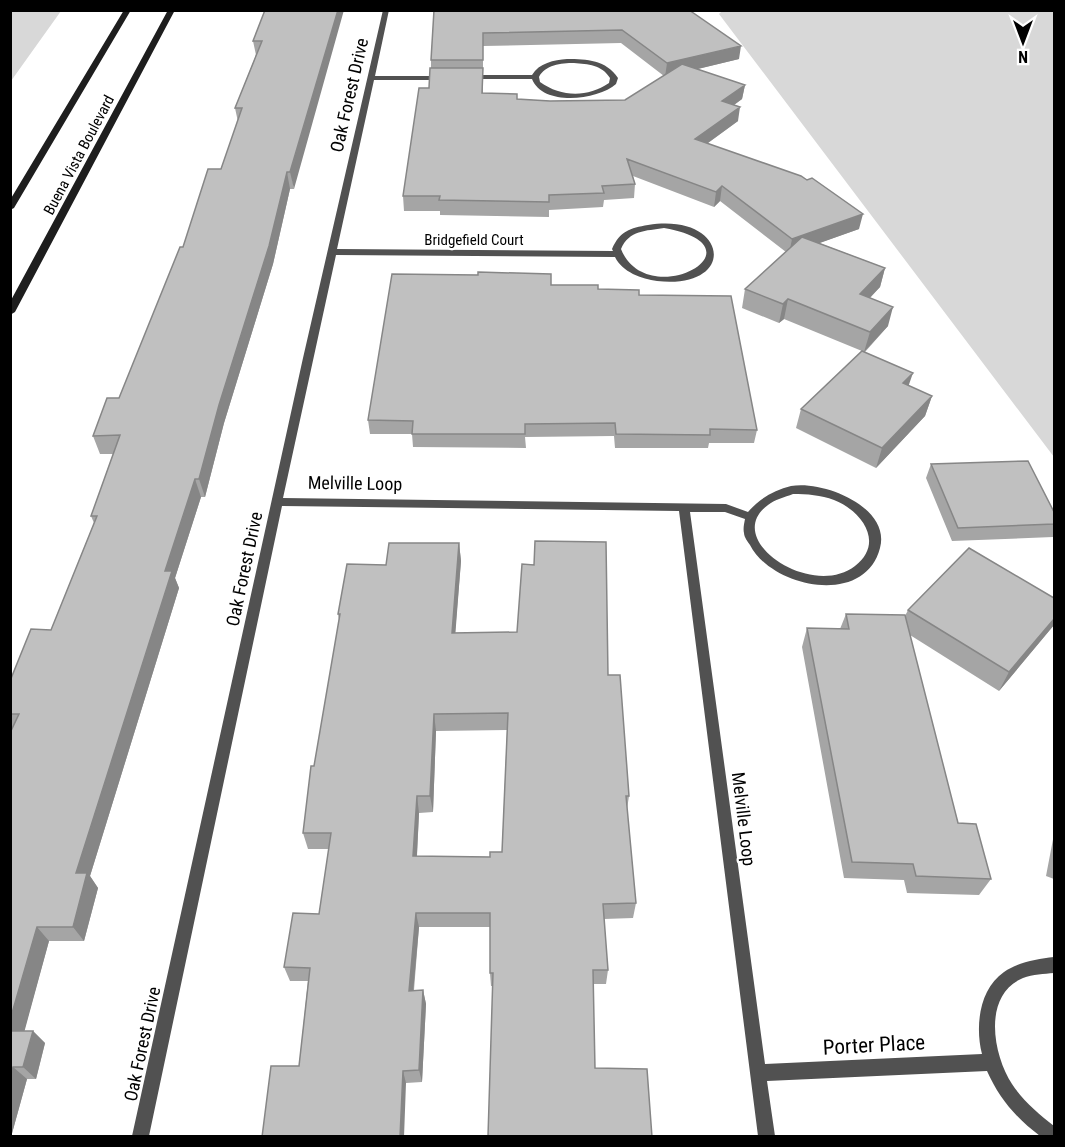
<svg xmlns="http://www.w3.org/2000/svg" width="1065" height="1147" font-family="'Roboto Condensed',sans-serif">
<rect width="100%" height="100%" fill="#fff"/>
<!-- green -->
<path fill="#d8d8d8" d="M11 10 61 11 11 81 10 11Z
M723 10 1054 11V457L719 14Z"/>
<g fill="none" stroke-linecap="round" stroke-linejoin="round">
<!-- street -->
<path fill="#515151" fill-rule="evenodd" d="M383 10H389L375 76H444L448 78 444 80H374L337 249 613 251 612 249C620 231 630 228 648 225 729 212 739 290 657 281 642 279 622 272 615 257L336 255 283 498 726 504 748 512C759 499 774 490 791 486 823 480 891 507 880 548 865 607 772 588 750 545 748 542 744 537 744 533 743 529 744 524 745 519L725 512H690L765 1064 982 1054C975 1027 979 989 1004 972 1019 962 1037 959 1054 957V973C1044 974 1033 974 1023 978 982 995 993 1055 1012 1084 1023 1101 1039 1114 1054 1126V1136H1040C1016 1118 999 1098 987 1071L767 1081 775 1136H758L679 511 282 506 149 1136H132L303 358ZM664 228C770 247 647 314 621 249 629 230 646 231 664 228ZM793 494C807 494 821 495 834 500 862 511 885 543 855 566 811 600 721 539 768 505 774 500 785 497 793 494Z
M567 59C587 59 606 60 618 78L616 84C598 100 543 107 532 79H468L464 77 468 75H532C539 63 554 60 567 59ZM574 63C588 64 602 65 610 78L609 83C587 98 561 97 540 82L539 77C545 65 561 63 574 63Z"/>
<!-- secondary -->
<path fill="#1e1e1e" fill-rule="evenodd" d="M124 10H131L14 208 10 210V200Z
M168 10H175L15 312 10 315V302Z"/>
</g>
<!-- wall -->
<path fill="#a5a5a5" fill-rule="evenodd" d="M265 10 294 189H290L273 264 224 423 205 497H201L175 578 179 588 90 876 98 888 84 941H49L24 1031H33L45 1043 36 1079H27L11 1137H10L12 731H10V681L51 630 94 523 91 516 113 454H100L93 436 119 398 183 247 221 169 238 122 235 108 256 55 253 41Z
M434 10H689L739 59 697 69 745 85 742 99 734 105 738 121 708 143 859 229 819 243 885 268 880 287 870 298 888 326 865 352 908 386 932 396 925 416 876 468 796 428 801 409 862 351 784 319 779 323 742 308 745 289 786 252 720 201 714 207 633 176 635 184 634 198 604 200 603 207 549 210V217L440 215V211H404L403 196 429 88 431 68V60ZM621 43 664 76 625 100 550 101 517 99V94L483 93V46Z
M551 285 639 295 757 430 754 443H709L708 448H615L614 436 525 437 526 448 413 447 412 434H370L368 420Z
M931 464 1054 512V535L1053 537 952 541 926 478Z
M459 543 461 561 455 633 608 675 629 796 627 809 636 903 633 918 604 919 608 970 606 984H593L595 1068 652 1137 492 986H491L490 973V927H419L414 990H423L426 1004 422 1082 406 1083 299 1066 308 981H290L284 967 319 914 329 849H308L303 833 339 620 338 614 386 565ZM507 730 502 852 490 857 417 856 419 813 433 812 436 731Z
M1054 598V625L999 691 910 635 958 823 991 879 979 895 907 893 904 880 844 878 802 647 807 628 840 629 846 614 905 616 908 610Z
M1054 834V879L1046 876Z"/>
<!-- shaded-wall -->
<path fill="#868686" d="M338 10H344L294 189 290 172Z
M741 46 739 59 665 77 667 63Z
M745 85 742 99 720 115 722 101Z
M740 107 738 121 694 153 695 139Z
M287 172 290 189 273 264 224 423 205 497 199 479 219 405Z
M722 186 720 201 714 207 716 192Z
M863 214 859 229 789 254 792 239Z
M885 268 880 287 855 313 860 294Z
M788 299 784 319 779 323 783 304Z
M893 307 888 326 864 352 870 332Z
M913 373 906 393 903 383Z
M932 396 925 416 876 468 882 448Z
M195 479 201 497 175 578 179 588 90 876 98 888 84 941 73 927 76 873 165 571Z
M459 543 461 561 454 651 452 633Z
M1054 619V625L999 691 1009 672Z
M434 714 436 731 433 812 430 796Z
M417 796 419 813 416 872 413 856Z
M416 913 419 927 412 1004 409 991Z
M37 927 49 941 21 1044 10 1034V1020Z
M423 990 426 1004 422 1082 419 1070Z
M33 1031 45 1043 36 1079 23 1067Z
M13 1067 27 1079 11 1137H10V1077Z
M403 1071 406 1083 404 1137H400Z"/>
<!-- building -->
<path fill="#c0c0c0" stroke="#868686" stroke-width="1.5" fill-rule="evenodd" d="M265 10H338L290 172H287L269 246 219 405 199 479H195L165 571H172L76 873H87L73 927H37L10 1020V733L19 714H10V681L31 629 51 630 97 516H91L120 435 93 436 107 398H119L180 247H183L208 169H221L242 108H235L262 41H253Z
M434 10H689L741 46 667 63 622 30 483 33V60H431Z
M682 64 745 85 722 101 740 107 695 139 801 176 807 180 812 178 863 214 792 239 722 186 716 192 627 159 635 184 602 186 604 193 549 195V202L439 200 440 196H403L419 88H429L430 68H483L482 93 517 94V99L550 101 625 100Z
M802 237 885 268 860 294 893 307 870 332 788 299 783 304 745 289Z
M478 272 551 274V285H598V289L639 290V295L731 296 757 430 710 429V435L616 434 615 423 525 424V434H412L413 421 368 420 392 274 478 275Z
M862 351 913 373 903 383 932 396 882 448 801 409Z
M1028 461 1054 512V524L958 528 931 464Z
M535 541 606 542 608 675H620L629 796H626L636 903 603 904 608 970H593L595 1068 647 1069 652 1137 488 1136 493 973H490V913H416L409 991 423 990 419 1070 403 1071 400 1137H262L271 1066H299L310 968 284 967 293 913 319 914 331 833H303L311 766H314L340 614H338L347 564 386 565 389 543H459L452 633 517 632 522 564 534 565ZM508 713 502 852H490V857L413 856 417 796H430L434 714Z
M969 548 1054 598V619L1009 672 908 610Z
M846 614 905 615 958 823 976 824 991 879 916 876 913 864 852 862 807 628 849 629Z
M10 1031H33L23 1067H13L10 1077Z"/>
<g text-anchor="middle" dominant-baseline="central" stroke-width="4.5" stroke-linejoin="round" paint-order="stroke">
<!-- far-street labels -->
<g font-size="15" fill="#000" stroke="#fff">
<text transform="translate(79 155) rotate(-62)">Buena Vista Boulevard</text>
<text x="474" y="240">Bridgefield Court</text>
</g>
<!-- street labels -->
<g font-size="18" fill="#000" stroke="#fff">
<text transform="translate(349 95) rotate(-77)">Oak Forest Drive</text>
<text transform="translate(355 483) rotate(1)">Melville Loop</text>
<text transform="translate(244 569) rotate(-78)">Oak Forest Drive</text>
<text transform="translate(744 819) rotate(83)">Melville Loop</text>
<text transform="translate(142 1044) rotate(-78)">Oak Forest Drive</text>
</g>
<!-- near-street labels -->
<g font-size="21" fill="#000" stroke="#fff">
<text transform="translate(874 1045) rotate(-3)">Porter Place</text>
</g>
</g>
<!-- border -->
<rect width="1065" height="1147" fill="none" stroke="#000000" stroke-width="24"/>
<!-- north arrow -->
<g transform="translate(1023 42) rotate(180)" stroke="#ffffff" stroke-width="4.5" paint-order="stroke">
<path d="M0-4.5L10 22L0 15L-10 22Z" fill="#000000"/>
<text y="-9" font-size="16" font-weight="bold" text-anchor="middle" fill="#000000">N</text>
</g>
</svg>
